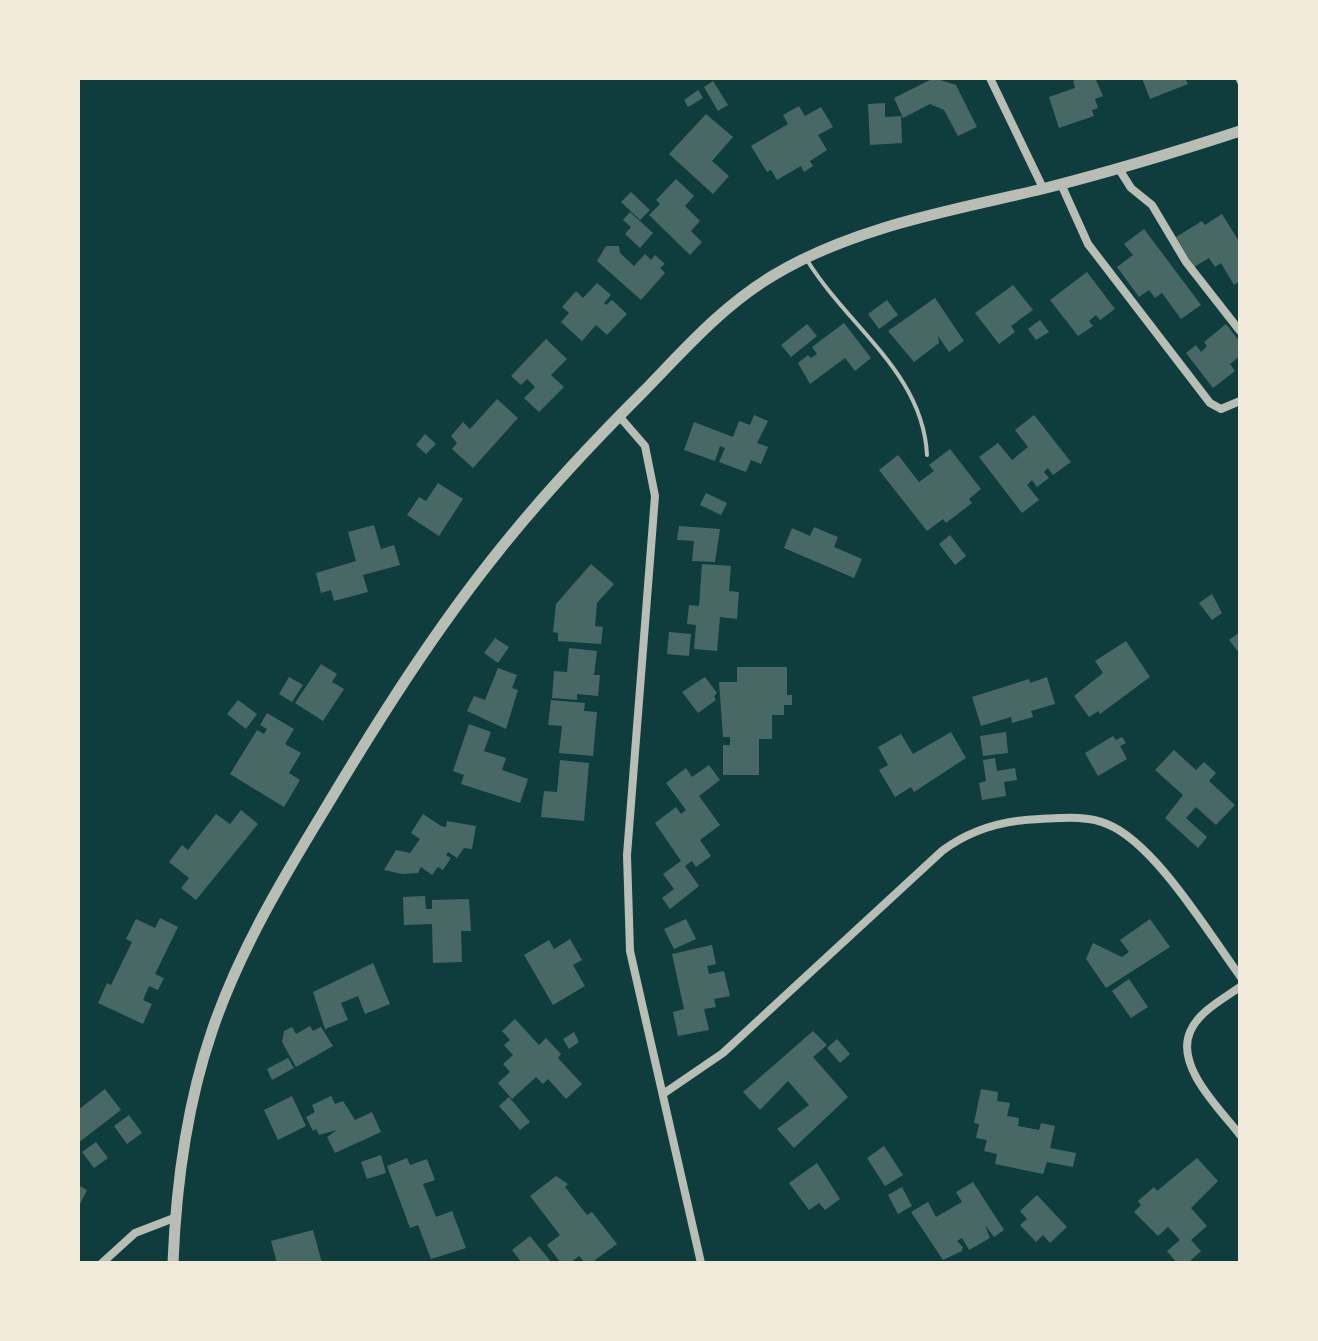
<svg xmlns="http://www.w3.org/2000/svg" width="1318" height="1341" font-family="Commissioner,sans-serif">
<rect width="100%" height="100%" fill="#0f3d3e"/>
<!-- building -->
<path fill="#486865" d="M934 78 956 85 977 127 958 136 944 110 930 104 903 118 894 98Z
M1079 78H1095L1103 96 1095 99 1098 108 1092 110 1094 116 1059 128 1049 97 1075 88 1073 81Z
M1142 78H1185L1188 84 1150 99Z
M713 81 728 105 718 111 704 87Z
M698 90 703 98 688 107 684 100Z
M885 103V117L901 116 902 143 870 145 868 104Z
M799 106 805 116 821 107 833 127 818 135 827 150 810 161 813 166 804 172 801 166 777 180 771 170 767 172 751 146 788 124 783 115Z
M706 114 733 137 712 161 729 176 713 194 669 154Z
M676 179 694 196 685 206 700 221 691 231 702 242 690 255 649 215 660 204 656 200Z
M631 192 650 210 640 220 621 202Z
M630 212 653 233 640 248 625 234 631 227 623 220Z
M1222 214 1240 243V281L1234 285 1221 263 1215 267 1209 258 1194 267 1176 237 1202 221 1205 225Z
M1144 229 1201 305 1181 319 1162 293 1155 298 1149 290 1139 297 1117 267 1133 255 1124 244Z
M606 246H619L620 253 634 266 645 254 651 260 655 255 665 264 660 268 665 273 641 300 597 261Z
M1087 272 1115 309 1100 320 1096 315 1089 321 1093 326 1078 336 1050 300Z
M597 283 611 295 604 303 606 305 612 300 627 314 607 335 596 325 582 341 561 322 569 313 562 307 576 291 583 298Z
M1013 285 1033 310 1011 326 1015 332 999 344 975 313Z
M935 298 964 341 949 352 938 336 939 343 914 362 888 331Z
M887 300 898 315 879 329 868 314Z
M1040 320 1049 332 1036 340 1028 329Z
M844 323 871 358 855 371 845 358 810 384 798 363 808 355 811 358 817 354 812 347Z
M807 324 817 336 791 357 781 345Z
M1226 324 1240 342V356L1230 364 1235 371 1213 388 1186 353 1196 345 1201 352 1207 346 1204 342Z
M546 339 567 359 551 375 564 387 539 412 524 398 535 387 527 379 521 385 511 376Z
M497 399 518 418 473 468 452 449 457 443 451 436 463 422 470 429Z
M754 415 768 421 757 443 768 447 761 464 751 460 746 472 719 462 725 448 720 446 715 461 684 450 694 422 733 437 739 421 750 425Z
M1034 415 1071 462 1053 475 1048 468 1044 472 1049 478 1037 487 1032 480 1027 485 1039 500 1022 513 979 457 998 443 1012 460 1028 447 1015 430Z
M425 434 436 444 426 454 416 445Z
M950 449 981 489 969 499 972 503 946 523 943 519 927 531 879 470 898 455 919 482 934 471 929 465Z
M438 483 463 499 439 536 407 515 419 497 426 501Z
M706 493 727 503 721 515 700 505Z
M374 525 381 549 394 545 400 565 363 575 368 592 334 601 331 590 321 593 316 573 356 561 348 532Z
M679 526 720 529 715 562 692 561 694 541 677 540Z
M814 527 838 537 834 547 862 559 854 578 784 548 792 528 810 536Z
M950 535 966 556 955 565 939 544Z
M591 564 614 584 597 603 595 626 603 627 601 644 558 641V633L553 632 556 604Z
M702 564 731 566 729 591 739 592 737 619 720 617 717 651 694 649 696 625 687 624 689 605 699 606Z
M1212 594 1222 613 1212 620 1199 603Z
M669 632 691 634 689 656 667 654Z
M1240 632V654L1229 640Z
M495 638 509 647 498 663 484 653Z
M1126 641 1150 677 1100 714 1098 711 1089 717 1074 696 1103 673 1095 661Z
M569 648 597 651 594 675H600L598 696 577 694V700L552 698 554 671 567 672Z
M321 664 337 674 332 682 344 689 323 721 295 703Z
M737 667H787V695H792V705H784V715H772V739H759V775H723V745H730V737H723L719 682H737Z
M498 668 517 675 512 688 518 690 506 729 467 711 474 696 485 700Z
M289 677 303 685 292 702 279 694Z
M705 677 717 693 714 696 716 700 698 713 682 692Z
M1047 677 1055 704 1031 711 1033 717 1012 723 1011 717 981 726 972 697 1029 679 1030 683Z
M238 700 257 714 246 729 227 714Z
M551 700 585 703 584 711 597 712 593 756 559 753 562 726 548 725Z
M267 713 294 729 285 744 301 753 289 773 300 780 284 807 230 774 257 730 264 734 267 729 260 725Z
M469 724 491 732 484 751 506 758 502 770 528 779 520 803 461 784 464 775 453 771Z
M951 732 966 758 914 792 911 787 895 797 879 770 888 765 878 747 901 734 913 754Z
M1006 732 1008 753 983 756 980 736Z
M1113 736 1116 740 1122 737 1126 743 1120 746 1127 759 1098 776 1085 753Z
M1174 750 1196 770 1204 762 1216 773 1209 781 1235 805 1216 825 1196 807 1186 818 1207 837 1198 848 1165 818 1183 795 1155 770Z
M995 758 997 771 1015 768 1017 780 1004 782 1006 796 982 800 979 783 986 781 983 760Z
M560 760 589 763 584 821 541 817 544 791 557 792Z
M709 765 720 780 699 796 720 825 700 840 711 856 696 867 692 861 685 866 699 886 670 909 662 898 674 889 663 874 681 861 655 823 676 807 681 814 686 810 666 783 686 768 692 777Z
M241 810 258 824 196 900 181 888 189 878 169 862 182 845 188 850 216 814 230 824Z
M423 814 441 826 446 827 447 821 476 826 472 849 464 848 457 858 448 852 446 855 451 858 443 870 438 867 432 875 421 867 418 873 402 874 384 870 396 850 410 853 420 839 411 833Z
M425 896 426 909H432V900L469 899 471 931H461L462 962 433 963 432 924 404 925 403 897Z
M160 918 178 927 155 974 164 978 158 990 149 986 143 1000 152 1004 143 1024 98 1003 107 983 111 985 132 942 126 939 136 919 155 928Z
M686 919 696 939 674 949 664 929Z
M1150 919 1170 947 1106 988 1086 959 1093 943 1122 957 1129 952 1120 940Z
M570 939 582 960 573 965 585 986 553 1005 524 955 549 940 554 949Z
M712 945 716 964 707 966 709 974 724 971 730 996 714 999 716 1007 704 1009 709 1030 678 1036 673 1012 684 1009 672 954Z
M373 963 390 1004 365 1014 358 996 341 1003 348 1020 325 1029 313 992Z
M1129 979 1148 1007 1131 1018 1112 991Z
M515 1019 539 1045 546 1038 561 1054 558 1058 582 1084 566 1099 548 1079 543 1084 536 1077 512 1099 498 1083 510 1072 503 1064 513 1055 504 1045 510 1040 502 1031Z
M310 1026 313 1031 321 1027 333 1046 296 1067 282 1042 284 1031 292 1027 296 1034Z
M813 1031 827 1045 813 1057 848 1097 794 1148 777 1129 809 1105 788 1081 760 1110 743 1092Z
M574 1032 579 1042 569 1049 563 1039Z
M837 1039 850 1054 840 1063 827 1048Z
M288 1058 294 1068 272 1080 267 1069Z
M105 1089 121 1110 78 1143V1110Z
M981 1089 998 1092 997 1101 1010 1103 1007 1116 1019 1118 1018 1126 1039 1130 1041 1123 1055 1126 1050 1148 1076 1153 1073 1167 1047 1162 1043 1174 995 1164 997 1154 984 1151 987 1140 976 1138 979 1124 974 1123Z
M292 1096 306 1126 278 1140 264 1110Z
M331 1096 335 1104 343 1101 355 1120 372 1112 381 1132 335 1153 327 1137 337 1130 319 1135 316 1129 313 1131 306 1117 315 1112 312 1105Z
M509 1097 530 1122 520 1130 499 1106Z
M129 1115 142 1133 127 1144 114 1126Z
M96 1142 108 1158 94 1168 82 1152Z
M884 1146 903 1175 885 1186 867 1158Z
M381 1155 386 1173 367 1179 361 1162Z
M407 1158 410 1165 427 1159 435 1180 423 1184 436 1217 452 1211 466 1248 431 1259 418 1225 410 1228 387 1166Z
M1197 1158 1218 1181 1191 1208 1207 1226 1191 1240 1201 1251 1188 1263H1177L1167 1251 1180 1240 1168 1227 1158 1236 1134 1212 1141 1205 1138 1201 1154 1187 1157 1191Z
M817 1163 840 1199 825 1210 819 1203 809 1210 789 1183Z
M556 1176 568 1184 565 1187 587 1215 592 1212 617 1244 591 1263H585L579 1256 570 1263H561L547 1245 560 1235 530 1196Z
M973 1182 1004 1230 994 1237 985 1225 990 1238 969 1250 962 1238 957 1241 963 1247 962 1251 943 1260 911 1212 928 1202 936 1217 962 1202 956 1192Z
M78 1185 87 1190 78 1208Z
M902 1187 912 1206 898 1214 888 1195Z
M1037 1195 1067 1227 1050 1243 1043 1235 1036 1242 1020 1225 1027 1219 1020 1211Z
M313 1230 322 1263H277L271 1241Z
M530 1236 552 1263H522L512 1250Z"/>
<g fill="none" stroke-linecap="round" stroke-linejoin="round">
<!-- service -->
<path stroke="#b8beb3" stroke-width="4" d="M1237 78 1240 84
M807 260C849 328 923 373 927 455"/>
<!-- minor -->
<path stroke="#b8beb3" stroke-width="8" d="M990 78 1043 188
M1119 169 1131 188 1152 205 1186 262 1240 331
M1061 184 1088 244 1210 403 1221 409 1240 401
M619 416 645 446 655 496 627 855 630 951 701 1263
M1240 987C1223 999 1198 1012 1190 1032 1175 1067 1221 1110 1240 1135
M663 1094 723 1053 942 851C971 829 1004 820 1040 819 1061 818 1087 815 1107 824 1155 843 1209 934 1240 976
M102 1263 135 1233 174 1218"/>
<!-- tertiary -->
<path stroke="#b8beb3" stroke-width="11" d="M173 1263C176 1186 187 1104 212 1031 238 954 280 883 322 814 377 722 434 631 501 548 545 493 593 442 643 392 684 350 723 305 774 275 854 227 949 211 1038 190 1106 173 1173 153 1240 131"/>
</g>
<!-- border -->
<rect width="1318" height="1341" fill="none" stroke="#f1e9da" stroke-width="160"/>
</svg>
